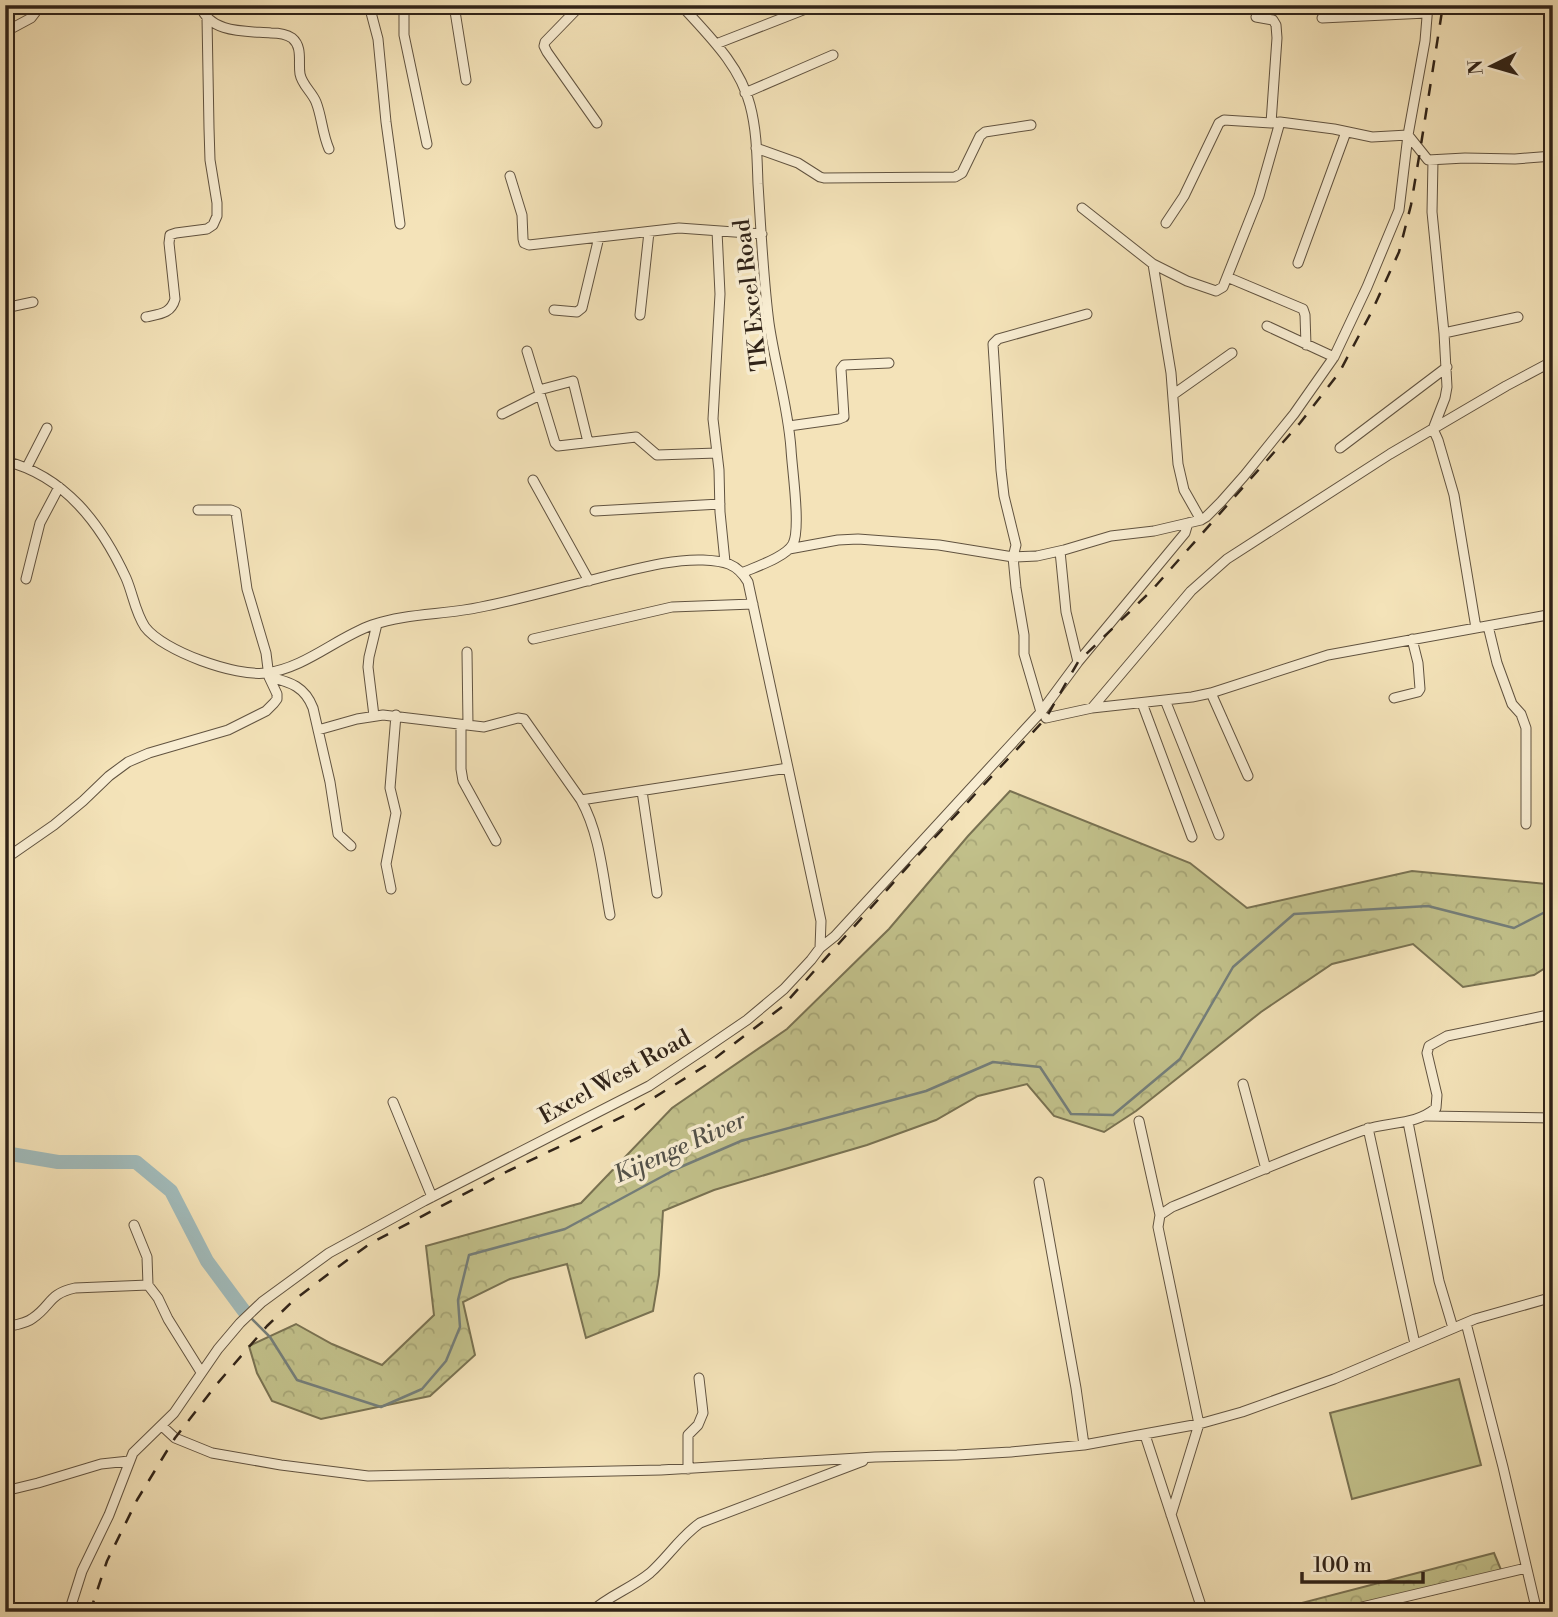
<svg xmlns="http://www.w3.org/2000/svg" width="1558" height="1617" font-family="'Libre Bodoni',serif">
<defs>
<pattern id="forest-crowns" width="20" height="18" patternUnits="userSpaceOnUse" patternTransform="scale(1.75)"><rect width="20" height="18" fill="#c2c18b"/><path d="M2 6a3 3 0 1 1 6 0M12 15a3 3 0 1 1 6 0" fill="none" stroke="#a7a677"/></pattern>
</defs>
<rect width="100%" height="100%" fill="#f4e3b9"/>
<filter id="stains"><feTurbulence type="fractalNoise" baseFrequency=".00286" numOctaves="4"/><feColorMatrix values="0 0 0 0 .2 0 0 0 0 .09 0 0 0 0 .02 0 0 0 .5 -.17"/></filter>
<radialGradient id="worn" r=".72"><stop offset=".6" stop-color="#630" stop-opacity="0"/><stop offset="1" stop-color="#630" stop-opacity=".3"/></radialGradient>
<!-- forest -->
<path fill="url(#forest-crowns)" stroke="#797252" stroke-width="2" d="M1010 791 1190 863 1247 908 1412 871 1546 884 1553 880V963L1534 975 1463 987 1413 944 1332 964 1261 1012 1136 1111 1104 1132 1054 1116 1027 1084 978 1096 936 1120 867 1145 714 1190 663 1211 659 1275 653 1311 586 1338 567 1264 510 1279 463 1302 475 1355 430 1396 321 1419 272 1401 257 1373 249 1346 296 1324 332 1344 382 1365 434 1315 426 1246 581 1203 672 1108 787 1029 889 929 968 836Z
M1494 1553 1504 1577 1360 1612H1267Z"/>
<!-- garden -->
<path fill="#c2c18b" stroke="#797252" stroke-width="2" d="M1459 1379 1481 1465 1352 1499 1330 1413Z"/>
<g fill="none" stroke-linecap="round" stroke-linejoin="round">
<!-- stream -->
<path stroke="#747e7a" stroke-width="2.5" d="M244 1311 270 1337 297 1380 381 1407 422 1389 446 1361 460 1327 458 1300 469 1255 565 1229 676 1169 741 1141 926 1091 993 1062 1040 1067 1071 1114 1113 1115 1180 1059 1233 967 1294 914 1428 906 1514 928 1553 908"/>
<!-- river -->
<path stroke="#a1bbbb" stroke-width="14" d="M5 1153 58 1162H136L171 1191 207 1261 244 1311"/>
<defs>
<path id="minor" d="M200 5C210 34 245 31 271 33 277 33 286 34 292 38 303 47 298 62 300 74 302 85 312 92 316 102 322 117 322 133 329 149
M369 5 378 39 386 122 400 224
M404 5V35L427 144
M454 5 466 80
M581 5 545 42 544 46 547 52 597 123
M681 5C708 35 740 65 750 105 757 131 757 158 758 184 761 230 763 277 769 323 775 365 788 406 791 449 792 469 801 528 793 544 786 557 755 567 742 573
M1256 17 1273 20 1276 25 1277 38 1271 123
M1322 18 1427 13
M5 32 31 18 41 5
M716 44 816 5
M745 93 833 55
M1553 104 1551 119 1553 130
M756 148 798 163 820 177 824 178 955 177 962 173 980 136 985 132 1031 125
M1433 160 1432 212 1444 333 1447 387 1445 398 1433 429 1438 440 1454 495 1476 628
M510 176 522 215 523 239 524 243 529 245 679 228 762 234
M1082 208 1153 264 1171 373 1178 464 1184 490 1201 520
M1166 223 1184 196 1219 123 1224 120 1271 123 1280 122 1334 129 1372 137 1408 135 1428 160 1465 158 1515 159 1553 156
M717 231 720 294 713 419 719 470 720 512 725 562
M1298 263 1346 132
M1153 264 1187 281 1216 291 1223 287 1259 196 1280 122
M1227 277 1303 309 1305 315 1306 345
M5 308 33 302
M554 310 577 312 582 308 599 237
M640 315 649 232
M146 317C159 314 171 314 175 299L169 243 170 235 176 233 207 229 213 225 217 216V203L210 160 209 128 207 18
M1267 326 1334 357
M1444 333 1518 317
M527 351 555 443 558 446 636 437 657 455 717 453
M539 390 573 381 588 442
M1174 394 1232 353
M502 414 540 395
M789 426 839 419 844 417 841 369 844 365 889 363
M1340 448 1447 367
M5 461C65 476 101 524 126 578 133 594 135 612 145 627 163 651 236 677 266 673 305 668 336 638 372 625 407 613 445 615 481 607 526 598 570 585 615 574 644 567 674 559 703 560 724 561 737 563 748 582L821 921 820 948 811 960 784 989 747 1020 703 1050 649 1086 424 1201 329 1253 262 1302 240 1323 218 1349 174 1413 133 1453 109 1515 82 1571 69 1612
M27 467 47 428
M5 479 11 462
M533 480 589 581
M595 511 720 504
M789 549 838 540 858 539 939 545 1013 557 1037 556 1064 550 1111 536 1154 531 1201 520 1206 517 1221 502 1244 476 1294 414 1334 357 1367 287 1399 210 1408 135 1425 41 1428 5
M1060 551 1066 612 1078 662
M26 579 40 523 59 487
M1488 626 1497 663 1512 704 1521 714 1526 728V824
M533 639 672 607 753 604
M467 652 468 725
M269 677C291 682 305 687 313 708L330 782 338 834 351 846
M1211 693 1248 776
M1394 698 1418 692 1420 689 1418 663 1412 639
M1165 700 1219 835
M1142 703 1192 837
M1092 708 1191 591 1227 559 1390 454 1506 386 1553 361
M1041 712 1024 654V635L1016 588 1013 557 1016 545 1004 496 1001 470 993 344 998 339 1087 314
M374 716 368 667 369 657 377 624
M1046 718 1092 708 1192 697 1211 693 1328 655 1553 614
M461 725V769L463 781 496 841
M318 730 357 719 383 715 484 727 518 718 524 719 581 800C600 834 603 877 610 915
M642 791 657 893
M581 800 788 768
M5 859 54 825 83 801 109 776 128 762 149 753 228 730 266 711 274 703 277 699V694L269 677 266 653 247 589 236 512 231 510H198
M391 889 386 864 396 813 390 788 396 715
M820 948 835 936 1041 712 1078 662 1185 533 1188 523
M1243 1084 1266 1169
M393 1102 432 1197
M1426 1116 1553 1118
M1139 1121 1160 1215
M1408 1122 1439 1281 1453 1328
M1368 1128 1415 1344
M1039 1182 1076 1388 1084 1445
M134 1225 147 1257 148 1285
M1466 1323 1503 1467 1537 1612
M5 1327C14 1325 26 1324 33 1318 52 1305 48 1294 75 1288L148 1285 158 1298 168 1319 201 1372
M162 1426 175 1438 212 1453 281 1465 368 1476 661 1470 875 1457 957 1455 1011 1452 1084 1445 1199 1424 1242 1412 1334 1379 1475 1319 1553 1297
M1145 1435 1203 1612
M688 1469V1435L698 1425 703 1413 699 1378
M5 1491 38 1483 101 1464 129 1461
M1171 1515 1199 1424 1158 1227 1160 1215 1172 1207C1236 1181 1300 1153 1364 1130 1389 1121 1415 1126 1436 1108L1437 1095 1427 1053 1429 1046 1447 1036 1553 1014
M591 1612C608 1596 632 1588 650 1573 668 1557 680 1537 700 1523L863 1461
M1341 1612 1526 1568"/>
</defs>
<!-- minor casing -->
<use href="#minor" stroke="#615340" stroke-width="11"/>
<!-- minor -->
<use href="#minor" stroke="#f8edd2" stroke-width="9"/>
<!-- rail -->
<path stroke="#302318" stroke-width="2.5" stroke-dasharray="12 12" stroke-linecap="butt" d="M90 1612 107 1561 137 1500 165 1454 175 1438 217 1384 267 1326 293 1301 331 1272 371 1243 508 1171 626 1115 705 1066 782 1007 910 864 1046 718 1078 662 1152 590 1300 423 1339 373 1372 311 1399 252 1411 205 1420 151 1443 5"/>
</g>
<g text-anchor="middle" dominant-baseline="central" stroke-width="7" stroke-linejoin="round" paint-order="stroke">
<!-- street labels -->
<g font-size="23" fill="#302318" stroke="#f8edd2">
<text transform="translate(751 295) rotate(-97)">TK Excel Road</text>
<text transform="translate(615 1077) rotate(-29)">Excel West Road</text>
</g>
<!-- water labels -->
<g font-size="24" font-style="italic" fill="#525149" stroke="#f8edd2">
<text transform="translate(680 1148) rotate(-24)">Kijenge River</text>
</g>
</g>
<!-- margin -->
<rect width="1558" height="1617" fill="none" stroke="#f4e3b9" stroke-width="28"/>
<rect x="7" y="7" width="1544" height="1603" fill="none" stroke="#302318" stroke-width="3.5"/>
<rect x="14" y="14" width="1530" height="1589" fill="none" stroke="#302318" stroke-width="2"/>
<!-- north arrow -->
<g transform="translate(1492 66) rotate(265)" stroke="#f8edd2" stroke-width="5" paint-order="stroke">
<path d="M0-5L12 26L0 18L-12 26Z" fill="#302318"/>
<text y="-10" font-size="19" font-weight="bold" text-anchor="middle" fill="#302318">N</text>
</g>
<!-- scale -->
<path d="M1302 1572v10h121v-10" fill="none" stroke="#302318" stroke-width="3.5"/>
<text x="1313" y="1572" font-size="21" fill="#302318" stroke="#f8edd2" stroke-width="5" paint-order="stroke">100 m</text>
<rect width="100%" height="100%" filter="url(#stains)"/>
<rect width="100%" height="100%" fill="url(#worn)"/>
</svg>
